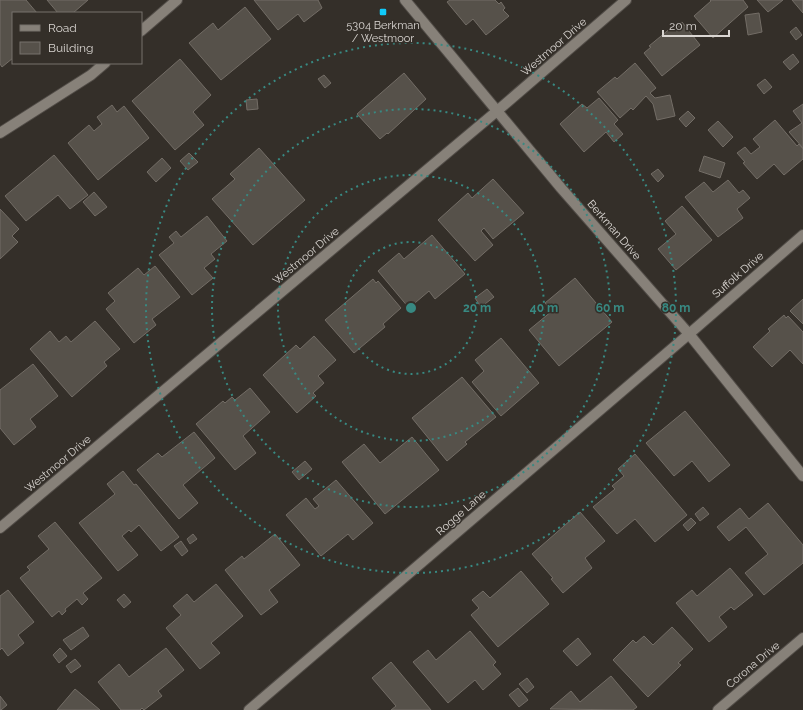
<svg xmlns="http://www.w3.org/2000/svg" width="803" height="710" font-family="Raleway,sans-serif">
<rect width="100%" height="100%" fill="#342f29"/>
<!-- building -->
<path fill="#56514a" stroke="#736d66" d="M0 0H26L37 13H13V58L2 67 0 64Z
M47 0H88L73 13H58Z
M254 0H318L322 8 304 22 298 14 278 30Z
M450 0H495L499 4 501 2 505 8 503 10 509 16 486 35 473 19 466 25 447 2Z
M710 0H743L748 7 713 38 694 16 711 1Z
M757 0H783L768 12Z
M792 0H803V13Z
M245 7 271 39 221 80 189 43 213 23 218 30Z
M759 13 762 32 748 35 745 15Z
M682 22 700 45 662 76 644 53 651 47 649 46 672 27 673 29Z
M796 27 802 35 796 40 790 32Z
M793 54 799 62 790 70 783 62Z
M180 59 211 95 193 112 204 125 175 150 132 101Z
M635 63 656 88 650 93 655 98 670 95 675 116 657 120 653 104 646 96 633 110 631 108 620 118 597 92 615 77 617 79Z
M404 73 426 99 388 134 387 133 380 139 357 114Z
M324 75 331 83 325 88 318 79Z
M765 79 772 87 764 94 757 85Z
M599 98 618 120 614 124 623 134 614 142 606 132 584 152 560 124 582 104 587 108Z
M257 99 258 109 247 110 246 100Z
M803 104V148L789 132 802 123 793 111Z
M112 105 117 112 124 106 149 138 98 180 68 143 89 125 94 131 102 124 97 117Z
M688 111 695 118 686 127 679 119Z
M775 120 797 146 799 144 803 149V159L784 175 774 164 757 179 743 163 745 162 737 153 745 147 751 154 760 147 753 139Z
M718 121 733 137 723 147 708 130Z
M259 148 305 200 253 245 212 199 235 179 230 174Z
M189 153 198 162 188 170 180 161Z
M54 155 88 195 70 209 58 195 26 221 5 196Z
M704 156 725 163 720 178 699 171Z
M162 158 171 168 156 182 147 172Z
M658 169 664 176 658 182 651 174Z
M493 179 524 213 493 239 484 228 481 231 493 245 475 261 438 220 468 193 472 198Z
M728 180 739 193 743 190 750 198 737 209 743 218 718 237 685 197 704 182 713 192Z
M94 192 107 207 95 216 83 202Z
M682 206 712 240 676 270 658 249 676 234 665 221Z
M0 209 19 229 12 236 18 242 0 259Z
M207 216 227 241 211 254 215 259 204 268 213 278 192 295 159 255 174 243 169 237 176 231 181 237Z
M432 235 465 274 435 299 429 291 409 308 378 271 399 253 404 259Z
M155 266 180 297 152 319 156 325 134 343 106 309 115 301 108 293 138 268 144 275Z
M575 278 612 322 559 366 529 330 552 311 545 303Z
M373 279 376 283 378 281 401 308 383 324 385 327 354 353 325 320Z
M487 289 494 297 481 307 475 298Z
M803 299V324L790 311Z
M784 315 786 318 788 316 803 332V364L790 350 772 367 753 347 770 331 768 329Z
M95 321 120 349 104 362 107 366 72 397 30 349 50 331 59 342 66 336 71 342Z
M314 336 336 360 318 376 324 383 313 393 316 396 297 413 263 375 296 345 300 349Z
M501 338 539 383 501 416 472 382 484 371 475 360Z
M33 364 58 396 30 419 36 427 14 445 0 428V390Z
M462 377 496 417 465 442 467 444 447 461 412 418Z
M250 388 270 412 243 436 256 453 235 470 196 424 223 401 225 403 232 397 235 400Z
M685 411 730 465 709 482 692 461 674 476 646 443Z
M194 432 215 458 183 485 198 503 179 519 137 470 158 453 162 457Z
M412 437 439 470 385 514 342 462 364 444 380 463Z
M635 454 687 515 655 542 635 519 617 534 593 507 615 489 612 486 624 476 618 469Z
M305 461 312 469 299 480 292 472Z
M123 471 134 485 136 484 179 537 161 551 139 525 131 532 129 530 122 536 138 555 118 571 79 523 115 494 107 484Z
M336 480 373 523 353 540 348 534 321 556 286 515 306 498 315 509 319 506 313 499Z
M768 503 803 545V563L764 595 745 573 768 554 746 527 729 541 717 527 740 508 749 519Z
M703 507 709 514 700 521 695 514Z
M580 512 605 541 585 558 592 568 563 593 551 579 553 578 532 554Z
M691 518 696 523 688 531 683 525Z
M55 522 102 578 83 593 88 599 82 605 77 599 65 609 66 611 62 615 59 611 52 617 20 578 30 570 27 567 49 549 38 536Z
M193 534 197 539 190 544 187 539Z
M275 534 300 565 269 590 278 602 261 615 225 570 242 556 244 559Z
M181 541 188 551 182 556 174 546Z
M730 568 753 595 734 610 731 607 719 617 727 627 709 642 676 603 692 590 697 596Z
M521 571 549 604 498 647 471 615 479 608 472 600 483 591 490 598Z
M216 584 243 616 211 643 220 653 200 669 166 628 181 615 173 606 187 594 194 602Z
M8 590 34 622 18 635 24 643 8 656 2 648 0 650V596Z
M124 594 131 602 124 608 117 600Z
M83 627 89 636 71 650 63 640Z
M672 627 693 649 678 663 681 665 648 697 613 660 633 640 636 643 644 636 653 645Z
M470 631 496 662 493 665 501 674 483 690 475 680 448 703 413 662 428 650 436 660Z
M578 638 591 654 577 666 563 651Z
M60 648 67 656 59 663 53 655Z
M166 648 184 670 158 691 162 696 144 710 142 708 140 710H121L98 682 119 664 129 677Z
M75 659 81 666 71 673 66 666Z
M391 662 431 710H391L396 706 372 678Z
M611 676 637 707 633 710 550 709 571 691 580 702Z
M527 678 534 687 527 693 519 684Z
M518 688 528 700 519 707 509 695Z
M75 689 100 710H57Z
M0 696 7 705 1 710H0Z"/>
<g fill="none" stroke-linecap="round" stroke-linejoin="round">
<defs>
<path id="street" d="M141 31 177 0
M0 133 91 75 105 63
M689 334 803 235
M0 528 497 111 626 0
M718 710 803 638"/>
<path id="secondary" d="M405 0 561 188 689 334 803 476
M249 710 689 334"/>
</defs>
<!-- street casing -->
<use href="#street" stroke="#514c47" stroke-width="12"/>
<!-- secondary casing -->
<use href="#secondary" stroke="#514c47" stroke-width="12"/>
<!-- street -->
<use href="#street" stroke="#878179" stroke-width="10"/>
<!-- secondary -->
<use href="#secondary" stroke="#878179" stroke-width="10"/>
</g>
<!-- distance rings -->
<g fill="none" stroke="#388982" stroke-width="2" stroke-dasharray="2 4">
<circle cx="411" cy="308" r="66"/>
<circle cx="411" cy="308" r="133"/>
<circle cx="411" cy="308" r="199"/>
<circle cx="411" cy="308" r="265"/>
</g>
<!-- markers -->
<rect fill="#10cafa" stroke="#342f29" stroke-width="1.5" x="379" y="8" width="8" height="8" rx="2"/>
<g text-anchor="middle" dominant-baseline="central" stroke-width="3" stroke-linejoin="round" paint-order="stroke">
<!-- poi labels -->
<g font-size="11" fill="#dad6d2" stroke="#342f29">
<text x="383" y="25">5304 Berkman<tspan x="383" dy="13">/ Westmoor</tspan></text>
</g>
<!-- street labels -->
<g font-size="11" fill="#dad6d2" stroke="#342f29">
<text transform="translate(554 47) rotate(-41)">Westmoor Drive</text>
<text transform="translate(614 230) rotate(49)">Berkman Drive</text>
<text transform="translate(306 256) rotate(-40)">Westmoor Drive</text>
<text transform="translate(738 275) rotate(-41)">Suffolk Drive</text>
<text transform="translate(58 464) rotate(-40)">Westmoor Drive</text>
<text transform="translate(461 513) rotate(-41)">Rogge Lane</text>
<text transform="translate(753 665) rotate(-40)">Corona Drive</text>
</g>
</g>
<circle cx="411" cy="308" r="6" fill="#388982" stroke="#342f29" stroke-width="2"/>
<g font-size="12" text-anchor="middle" font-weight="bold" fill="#388982" stroke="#342f29" stroke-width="3" stroke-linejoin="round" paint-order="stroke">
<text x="477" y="312">20 m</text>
<text x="544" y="312">40 m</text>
<text x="610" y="312">60 m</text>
<text x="676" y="312">80 m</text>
</g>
<!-- legend -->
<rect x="12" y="12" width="130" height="52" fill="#342f29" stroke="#76726d"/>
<rect x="20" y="25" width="20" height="6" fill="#878179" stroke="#76726d"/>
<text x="48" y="32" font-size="12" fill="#dad6d2">Road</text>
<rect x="20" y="42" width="20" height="12" fill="#56514a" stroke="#76726d"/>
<text x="48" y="52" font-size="12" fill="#dad6d2">Building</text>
<!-- scale -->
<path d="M663 30v6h66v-6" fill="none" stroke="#dad6d2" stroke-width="2"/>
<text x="669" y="30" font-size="12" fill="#dad6d2" stroke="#342f29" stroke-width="3" paint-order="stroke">20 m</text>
</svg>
